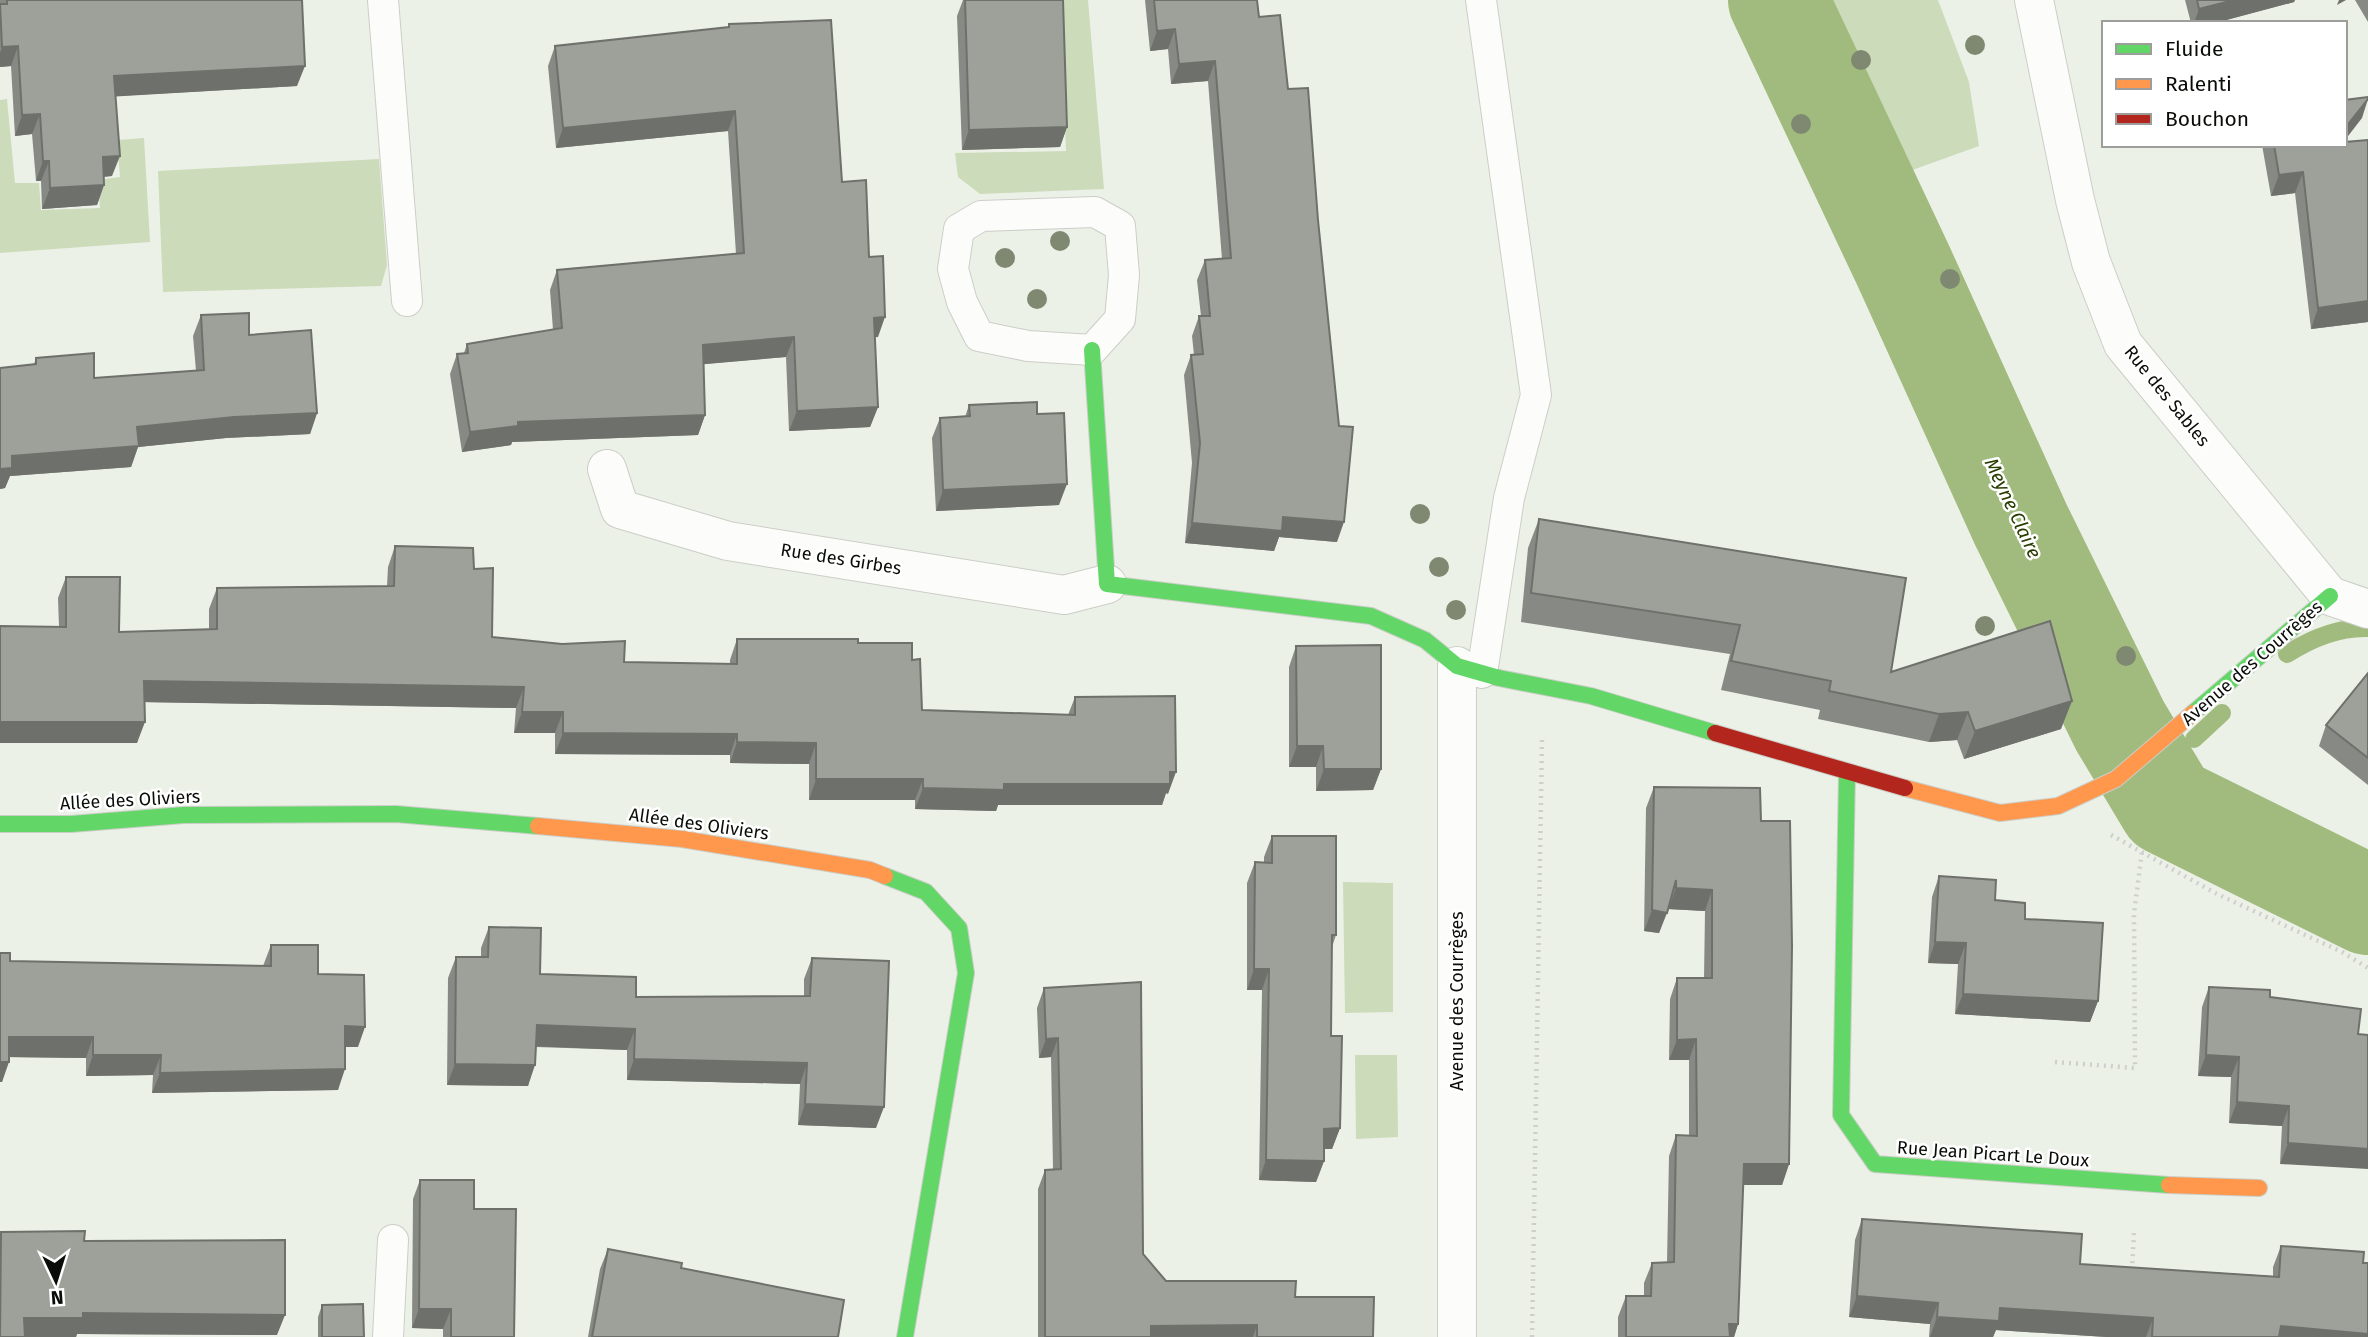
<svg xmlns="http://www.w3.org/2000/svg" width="2368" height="1337" font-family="'Fira Sans',sans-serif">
<rect width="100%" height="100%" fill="#ecf1e7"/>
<!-- green -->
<path fill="#ccdbba" d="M1060 0H1088L1104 189 980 194 958 177 955 153 1066 151Z
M1807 0H1938L1969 82 1979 146 1893 177Z
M7 99 15 183H39L41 210 100 208 98 180 120 177 117 140 144 138 150 242 0 253V100Z
M379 159 387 265 381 286 163 292 158 171Z
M1343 882 1393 883V1012L1345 1013Z
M1355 1055H1397L1398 1137 1356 1139Z"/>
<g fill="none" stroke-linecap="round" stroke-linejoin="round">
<!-- stream -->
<path stroke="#a1bb7f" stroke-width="18" d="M2287 654C2312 638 2338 627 2368 628
M2194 739 2222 713"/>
<!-- river -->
<path stroke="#a1bb7f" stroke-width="100" d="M1778 0 1903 265 2021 525 2120 726 2168 806 2368 905"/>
<defs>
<path id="lane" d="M383 0 407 301
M1481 0 1536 395 1509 498 1482 673
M1095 212 1120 226 1124 275 1120 319 1092 350 1028 346 979 336 962 302 953 269 959 229 981 216Z
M388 1337 393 1240"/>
<path id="street" d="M2034 0 2075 200 2091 262 2123 344 2330 596 2368 609
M607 469 620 509 728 541 1064 595 1107 584
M1457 666V1337"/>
<path id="fast" d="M1092 350 1107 584 1371 616 1425 640 1457 666 1499 678 1591 696 1715 733
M2193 713 2330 596
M1847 773 1841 1115 1875 1164 2169 1185
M0 824H71L184 815 396 814 538 826
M885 876 926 892 959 928 966 973 905 1337"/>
<path id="slow" d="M1905 788 2000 813 2058 806 2116 779 2193 713
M538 826 682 839 870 870 885 876
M2169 1185 2259 1188"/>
<path id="jam" d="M1715 733 1905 788"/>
</defs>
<!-- lane casing -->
<use href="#lane" stroke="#cbcec7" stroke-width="32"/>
<!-- street casing -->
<use href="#street" stroke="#cbcec7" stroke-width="40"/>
<!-- fast casing -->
<use href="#fast" stroke="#cbcec7" stroke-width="18"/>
<!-- slow casing -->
<use href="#slow" stroke="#cbcec7" stroke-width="18"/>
<!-- jam casing -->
<use href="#jam" stroke="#cbcec7" stroke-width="18"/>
<!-- path -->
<path stroke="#cecfcd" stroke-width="4.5" stroke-dasharray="2 5" stroke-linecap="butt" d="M2111 835 2217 894 2342 952 2368 968
M2055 1062 2135 1068 2134 914 2142 851
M2132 1270 2134 1233
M1532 1337 1542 740 1544 736"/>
<!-- lane -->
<use href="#lane" stroke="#fcfdfb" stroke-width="30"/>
<!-- street -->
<use href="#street" stroke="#fcfdfb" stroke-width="38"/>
<!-- fast -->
<use href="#fast" stroke="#63d668" stroke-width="16"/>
<!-- slow -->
<use href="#slow" stroke="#ff974d" stroke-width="16"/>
<!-- jam -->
<use href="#jam" stroke="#b3261e" stroke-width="16"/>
</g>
<!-- trees -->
<g fill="#7f8971">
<circle cx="1975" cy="45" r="10"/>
<circle cx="1861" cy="60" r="10"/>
<circle cx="1801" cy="124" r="10"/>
<circle cx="1060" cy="241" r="10"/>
<circle cx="1005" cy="258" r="10"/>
<circle cx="1950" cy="279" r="10"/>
<circle cx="1037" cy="299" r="10"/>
<circle cx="1420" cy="514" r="10"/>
<circle cx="1439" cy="567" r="10"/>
<circle cx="1456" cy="610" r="10"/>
<circle cx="1985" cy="626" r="10"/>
<circle cx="2126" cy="656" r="10"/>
</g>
<!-- wall -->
<path fill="#878a84" d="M0 0H302L297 86 116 96 112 176 104 177V185L97 205 42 209 41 181H36L32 134 15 136 11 66 0 67Z
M963 0H1063L1067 127 1060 147 962 150 957 16Z
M1145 0H1257L1259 17 1337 542 1279 537 1274 551 1185 543 1192 463 1184 375 1191 355H1194L1192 336 1199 316H1201L1197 280 1205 260 1222 259 1208 81 1171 84 1168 49 1150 51Z
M2185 0H2295L2294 2 2215 23H2191Z
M2355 0H2368V22Z
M729 24 842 182 869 257 878 337H875L878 407 870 427 789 431 786 357 703 364 705 415 698 435 512 442 511 445 462 452 450 374 457 354 464 353 467 344 553 330 550 290 557 270 736 254 728 131 556 148 548 66 555 46 728 28Z
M2262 145H2345L2368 322 2311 329 2295 193 2271 196Z
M201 315 249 335 317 413 310 434 226 438 138 447 131 467 10 476 5 488 0 489V368L34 364 36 358 94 378 196 371 193 336Z
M969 405 1037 414 1059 505 936 511 932 438 940 418 965 417Z
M1539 519 1891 672 2061 729 1964 759 1957 740 1929 742 1818 719 1820 710 1721 690 1730 654 1521 622 1528 548Z
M395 546 474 569 492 637 624 662 730 664V660L737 639 858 643 912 660 922 710 1068 715 1075 697 1168 794 1166 793 1162 805H998L996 811 915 809V800H809V764L730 763V755L555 754V733H514L516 708 145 702 137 743H0V626L59 627 58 598 66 577 119 632 209 629V609L217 588 387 586 388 567Z
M1296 646 1381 769 1373 790 1316 791V767H1289V667Z
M2368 673V785L2319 746 2326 725Z
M1654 787 1761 821 1789 1164 1782 1185H1743L1738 1324 1734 1337H1618V1317L1626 1296H1644V1283L1652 1263 1667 1262 1669 1156 1676 1135 1689 1136V1060H1669L1670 999 1677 978H1704L1705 911 1668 909V907L1659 933 1644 931 1646 808Z
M1272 836 1336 935 1332 947 1331 1036 1340 1128 1332 1149H1324V1161L1316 1182 1259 1180 1262 990H1247V883L1255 862H1264V857Z
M1939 876 1995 900 2025 919 2098 1001 2090 1022 1955 1014 1958 964 1928 963 1932 897Z
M489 927 540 974 636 997 804 996V979L812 958 876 1128 798 1125 800 1084 627 1080V1050L536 1047 528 1086 447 1085 448 978 456 957H481V948Z
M271 945 358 1047H345L338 1090 152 1093 153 1075 86 1076V1058L9 1057 2 1082H0V953L10 961 263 966Z
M2209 987 2270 997 2361 1009 2280 1164 2282 1126 2229 1123 2231 1077 2198 1076 2202 1007Z
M1044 988 1143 1254 1166 1281 1295 1297 1373 1337H1038V1189L1045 1170 1053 1169 1051 1057 1039 1058 1037 1008Z
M420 1180 474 1209 514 1337H443V1329L412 1328 413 1199Z
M1862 1219 2080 1264 2273 1276V1267L2281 1246 2363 1263 2368 1337H2107L1996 1330 1993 1337H1929L1930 1324 1849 1317 1855 1240Z
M1 1232 84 1241 277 1335 77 1334 76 1337H0V1234Z
M608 1249 681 1268 838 1337H588L600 1269Z
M322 1305 364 1337H318V1317Z"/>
<!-- shaded-wall -->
<path fill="#6e716b" d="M2234 0H2295L2294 2 2215 23H2194L2199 9Z
M2339 0H2346L2337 5Z
M1175 29 1168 49 1150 51 1157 31Z
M18 46 11 66 0 67V53L2 47Z
M1215 61 1208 81 1171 84 1179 64Z
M305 66 297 86 107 97 114 76Z
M2368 99 2362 118 2345 140V128Z
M735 111 728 131 556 148 563 128Z
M40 114 32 134 15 136 22 115Z
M1067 127 1060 147 962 150 969 130Z
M120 156 112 176 96 177 103 157Z
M43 161H49L41 181H36Z
M2303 172 2295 193 2271 196 2279 175Z
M104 185 97 205 42 209 50 188Z
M2368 301V322L2311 329 2318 308Z
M885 317 878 337 867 338 874 318Z
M794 337 786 357 695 365 703 345Z
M878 407 870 427 789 431 797 411Z
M317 413 310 434 226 438 138 447 131 467 10 476 5 488 0 489V469L12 456 137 427 234 417Z
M705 415 698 435 512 442 511 445 462 452 470 432 518 422Z
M1067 484 1059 505 936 511 943 490Z
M1283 517 1344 522 1337 542 1279 537 1274 551 1185 543 1192 523Z
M144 681 524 687 516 708 137 702Z
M2072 701 2061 729 1964 759 1975 731Z
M522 712H563L555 733H514Z
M1968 712 1957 740 1929 742 1939 714Z
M1 722H145L137 743H0V725Z
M563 733 737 734 730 755 555 754Z
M737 742 816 743 809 764 730 763Z
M1297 746H1323L1316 767H1289Z
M1324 769H1381L1373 790 1316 791Z
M1170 772H1176L1168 794 1166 793 1162 805H998L996 811 915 809 923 788 1004 784Z
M816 779H923L915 800H809Z
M1676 888 1712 890 1705 911 1668 909Z
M1652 910 1667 913 1659 933 1644 931Z
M1935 942 1966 943 1958 964 1928 963Z
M1254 969H1269L1262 990H1247Z
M1963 994 2098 1001 2090 1022 1955 1014Z
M537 1025 635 1029 627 1050 529 1046Z
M345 1026 365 1027 358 1047H337Z
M9 1037H93L86 1058 2 1057Z
M1058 1038 1051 1057 1039 1058 1046 1039Z
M1696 1039 1689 1060H1669L1677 1040Z
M93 1055H161L153 1075 86 1076Z
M2206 1055 2239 1057 2231 1077 2198 1076Z
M634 1059 807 1063 800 1084 627 1080Z
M0 1062H9L2 1082H0Z
M455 1064 535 1065 528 1086 447 1085Z
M345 1069 338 1090 152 1093 160 1073Z
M2237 1102 2289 1106 2282 1126 2229 1123Z
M805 1104 884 1107 876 1128 798 1125Z
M1340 1128 1332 1149H1317L1324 1129Z
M2288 1143 2368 1149V1169L2280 1164Z
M1266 1160 1324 1161 1316 1182 1259 1180Z
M1744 1164H1789L1782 1185H1736Z
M1857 1296 1938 1303 1930 1324 1849 1317Z
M2000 1308 2153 1318 2146 1337H2107L1996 1330 1993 1337H1930L1937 1317Z
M419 1309H451L443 1329 412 1328Z
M83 1313 285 1315 277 1335 77 1334 76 1337H18L24 1318Z
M1729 1324H1738L1734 1337H1725Z
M1257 1325 1253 1337H1147L1151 1326Z
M2281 1326 2368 1334V1337H2277Z"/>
<!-- building -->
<path fill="#9da199" stroke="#6e716b" stroke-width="2" d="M7 0H302L305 66 114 76 120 156 103 157 104 185 50 188 49 161H43L40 114 22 115 18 46 2 47 0 4H7Z
M965 0H1063L1067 127 969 130Z
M1154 0H1257L1259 17 1280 15 1288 89 1308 88 1318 220 1339 426 1353 427 1344 522 1283 517 1282 531 1192 523 1200 443 1191 355 1203 354 1199 316H1210L1205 260 1231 258 1215 61 1179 64 1175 29 1157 31Z
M2197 0H2234L2199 9Z
M831 20 842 182 866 180 869 257 883 256 885 317 874 318 878 407 797 411 794 337 703 345 705 415 518 422V426L470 432 457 354 468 353 467 344 562 328 557 270 744 253 735 111 563 128 555 46 729 27V24Z
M2368 97V99L2345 128V100Z
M2368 140V301L2318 308 2303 172 2279 175 2274 145H2345V142Z
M249 313V335L311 330 317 413 234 417 137 427 139 446 12 456V468L0 469V368L36 364V358L94 353V378L204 370 201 315Z
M1037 402V414L1064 413 1067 484 943 490 940 418 970 416 969 405Z
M1539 519 1906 578 1891 672 2050 621 2072 701 1975 731 1968 712 1939 714 1829 691 1831 681 1731 661 1740 625 1531 593Z
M395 546 473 548 474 569 493 568 492 637 562 644 625 641 624 662 737 664V639H858V643H912V660L920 659 922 710 1075 715V697L1175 696 1176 772H1170V784H1004V790L923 788V779H816V743L737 742V734L563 733V712H522L524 687 144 681 145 722H1V725H0V626L66 627V577H120L119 632 217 629V588L394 586Z
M1381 645V769H1324L1323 746H1297L1296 646Z
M2368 673V758L2326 725Z
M1654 787 1760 788 1761 821H1790L1792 946 1789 1164H1744L1738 1324H1729L1730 1337H1626V1296H1651L1652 1263 1674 1262 1676 1135 1697 1136 1696 1039 1677 1040V978H1712V890L1676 888V880L1667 913 1652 910Z
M1272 836H1336V935H1332L1331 1036H1342L1340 1128 1324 1129V1161L1266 1160 1269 969H1254L1255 862 1272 863Z
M1939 876 1996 880 1995 900 2025 903V919L2103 923 2098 1001 1963 994 1966 943 1935 942Z
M489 927 541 928 540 974 636 977V997L810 996 812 958 889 961 884 1107 805 1104 807 1063 634 1059 635 1029 537 1025 535 1065 455 1064 456 957H488Z
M271 945H318V974L364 975 365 1027 345 1026V1069L160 1073 161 1055H93V1037H9V1062H0V953H10V961L271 966Z
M1141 982 1143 1254 1166 1281H1296L1295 1297H1374L1373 1337H1257V1325L1151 1326V1337H1045V1170L1061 1169 1058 1038 1046 1039 1044 988Z
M2209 987 2270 990V997L2361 1009 2358 1034 2368 1035V1149L2288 1143 2289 1106 2237 1102 2239 1057 2206 1055Z
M420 1180H474V1209H516L514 1337H451V1309H419Z
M1862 1219 2082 1234 2080 1264 2279 1277 2281 1246 2364 1252 2363 1263H2368V1334L2281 1326 2279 1337H2152L2153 1318 2000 1308 1999 1321 1937 1317 1938 1303 1857 1296Z
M85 1231 84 1241 285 1240V1315L83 1313V1318H24L25 1337H0L1 1232Z
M608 1249 682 1263 681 1268 844 1300 838 1337H592Z
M363 1304 364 1337H322V1305Z"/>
<g text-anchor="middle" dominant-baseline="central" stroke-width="5" stroke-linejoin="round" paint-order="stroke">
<!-- street labels -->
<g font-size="18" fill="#0a0d07" stroke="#fff">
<text transform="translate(2167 396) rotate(51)">Rue des Sables</text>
<text transform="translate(841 559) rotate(9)">Rue des Girbes</text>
<text transform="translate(2252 663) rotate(-41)">Avenue des Courrèges</text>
<text transform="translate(130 800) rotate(-3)">Allée des Oliviers</text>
<text transform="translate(699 824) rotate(8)">Allée des Oliviers</text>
<text transform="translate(1457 1001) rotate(-90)">Avenue des Courrèges</text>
<text transform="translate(1993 1154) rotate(4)">Rue Jean Picart Le Doux</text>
</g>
<!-- water labels -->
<g font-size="19" font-style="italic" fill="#283d00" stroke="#fff">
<text transform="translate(2013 508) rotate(65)">Meyne Claire</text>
</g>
</g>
<!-- legend -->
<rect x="2102" y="21" width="245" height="126" fill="#ffffff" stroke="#9d9e9c" stroke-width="2"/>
<rect x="2116" y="44" width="35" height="10" fill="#63d668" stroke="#9d9e9c" stroke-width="2"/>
<text x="2165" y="56" font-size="21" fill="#0a0d07">Fluide</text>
<rect x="2116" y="79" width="35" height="10" fill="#ff974d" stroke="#9d9e9c" stroke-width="2"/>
<text x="2165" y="91" font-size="21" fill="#0a0d07">Ralenti</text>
<rect x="2116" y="114" width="35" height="10" fill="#b3261e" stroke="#9d9e9c" stroke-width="2"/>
<text x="2165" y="126" font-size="21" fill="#0a0d07">Bouchon</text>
<!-- north arrow -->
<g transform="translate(56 1281) rotate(176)" stroke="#ffffff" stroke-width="5" paint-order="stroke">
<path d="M0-5L12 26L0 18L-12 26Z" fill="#0a0d07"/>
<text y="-10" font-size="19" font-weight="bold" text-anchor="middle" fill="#0a0d07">N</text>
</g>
</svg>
